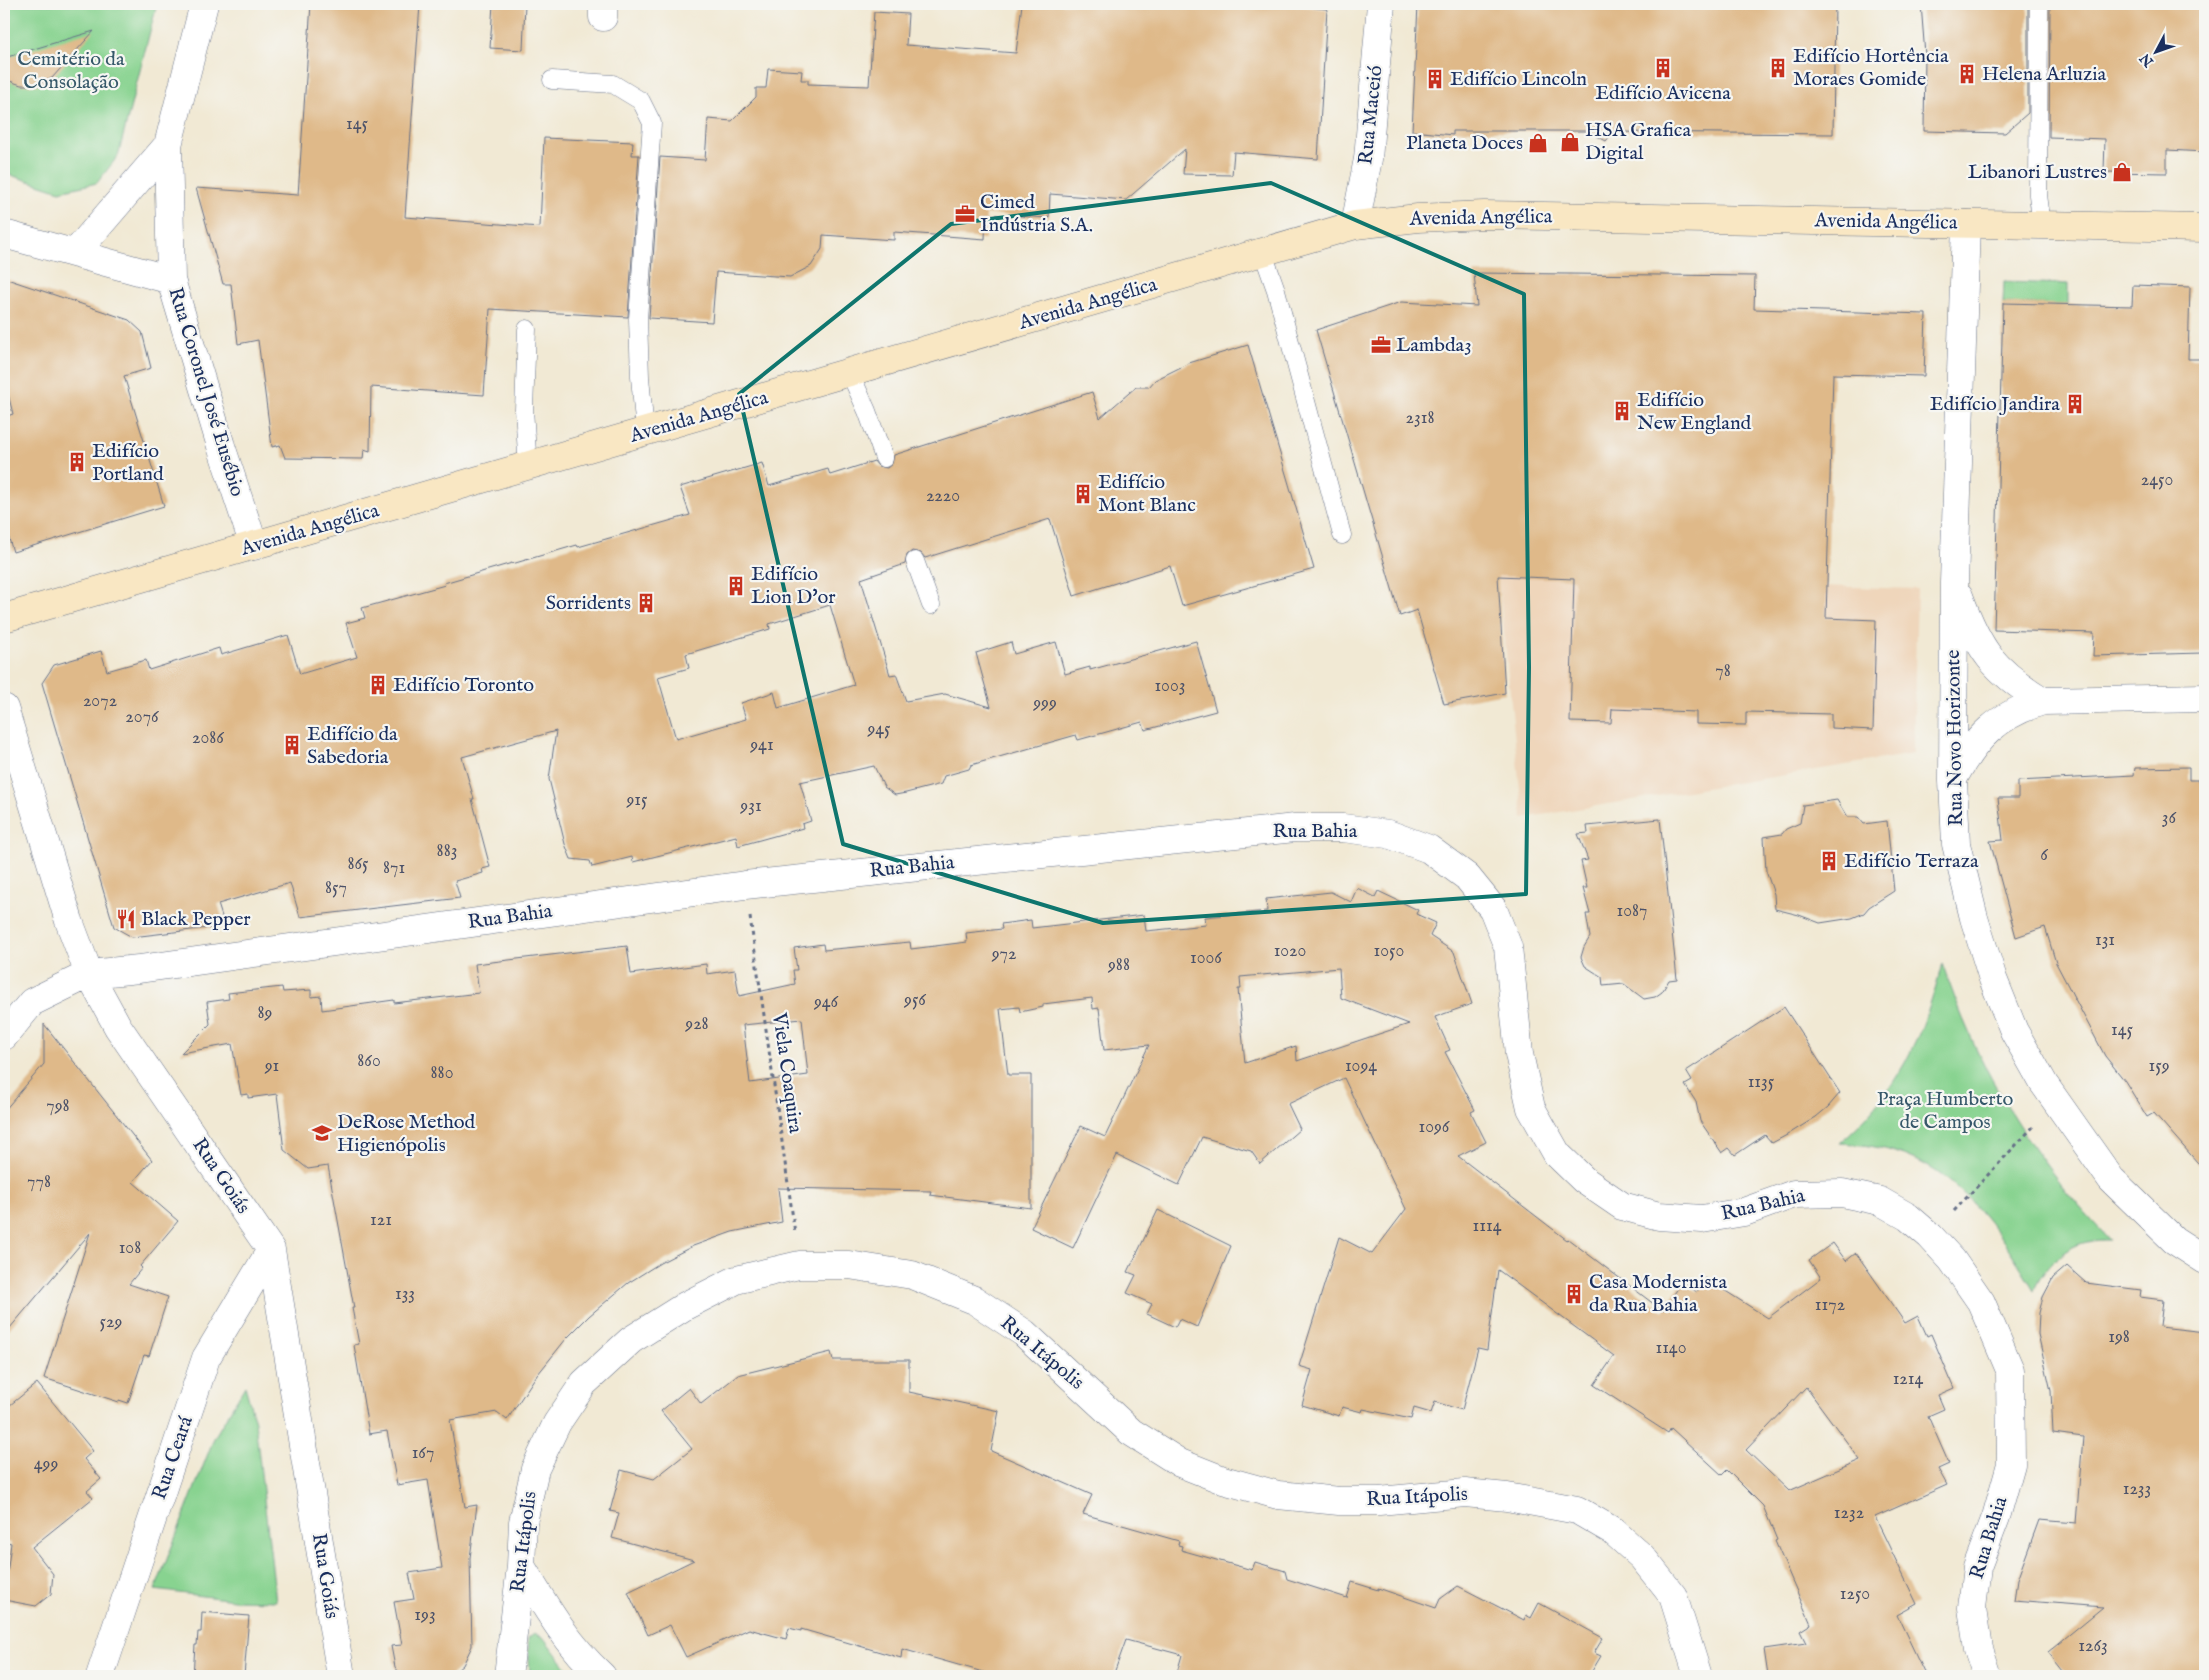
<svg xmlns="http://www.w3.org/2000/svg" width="2209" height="1680" font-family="'IM FELL English',serif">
<rect width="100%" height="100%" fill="#f6f6f2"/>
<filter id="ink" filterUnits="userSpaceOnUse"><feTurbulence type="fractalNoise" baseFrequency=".02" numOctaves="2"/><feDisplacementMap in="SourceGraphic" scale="10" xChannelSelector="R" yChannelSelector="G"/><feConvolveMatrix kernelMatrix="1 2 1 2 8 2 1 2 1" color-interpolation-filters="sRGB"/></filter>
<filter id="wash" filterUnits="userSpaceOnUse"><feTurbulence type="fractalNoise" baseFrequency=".0096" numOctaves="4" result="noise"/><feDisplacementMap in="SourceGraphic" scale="20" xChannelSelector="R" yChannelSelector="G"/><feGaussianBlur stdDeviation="1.12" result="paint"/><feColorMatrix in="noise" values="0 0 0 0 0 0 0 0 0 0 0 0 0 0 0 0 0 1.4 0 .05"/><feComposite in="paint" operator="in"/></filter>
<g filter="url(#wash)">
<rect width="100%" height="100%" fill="#f1e9d4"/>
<!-- built -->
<path fill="#efd6bb" d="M1498 576 1917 589 1913 754 1523 818Z"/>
<!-- green -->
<path fill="#88d390" stroke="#528177" d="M4 4H157L118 156 97 183 60 191 4 173Z
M2004 282 2068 284V305L2003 303Z
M1942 963C1951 988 1960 1013 1971 1037 2005 1112 2053 1182 2110 1240 2103 1240 2094 1240 2087 1242 2063 1247 2043 1269 2034 1290 2002 1234 1958 1169 1892 1151 1875 1146 1857 1144 1839 1143 1895 1097 1925 1034 1942 963Z
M245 1386 255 1422 276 1601 234 1600 155 1590 214 1438Z
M534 1633 543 1637 573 1676H530L528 1638Z"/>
<g id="blocks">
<!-- building -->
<path fill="#dfb989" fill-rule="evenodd" d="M311 4H420L405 217 540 227 544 138 633 142 632 155H639L628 317 490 309 484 395 371 387 370 451 364 449 363 459 285 458 280 445 272 447 258 340 238 344 231 284H223L196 188 298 195Z
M493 4H525L523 50 490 48Z
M1022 4H1279L1327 9 1318 159 1234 152 1232 175 1183 174 1185 149 1126 200 1050 194 1049 218 986 214 985 239 894 232V240L823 235 822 249 811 266 790 277 716 272 712 322 649 318 660 157 705 160 708 119 732 121 756 97V88H766L768 69 802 71 801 80H808V84L869 86 874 12 908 14 906 45 1016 53Z
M1418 4H1835L1833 134 1613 132 1606 141 1588 131H1453V135L1412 131Z
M1921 4H2028V113L2005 133 1924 131 1925 55Z
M2050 4H2205V152L2167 150V173L2104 172 2105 139 2049 137Z
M94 31 52 78 37 85H21L4 79V58Z
M1474 273 1755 276 1754 309 1926 314 1924 376 1833 374 1826 618 1876 620 1873 730 1831 728V714L1746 712V725L1696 724V712L1612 709 1611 723 1570 722 1574 579 1498 576 1505 693 1444 704 1417 610 1400 616 1316 330 1401 302 1477 306Z
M4 278 129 320 142 332 151 368 124 376 164 506 13 552 4 522V417L13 414 4 378Z
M2133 285 2190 287 2188 359H2205V600H2204L2202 653 2093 656 2094 633 1994 630 2003 303 2132 306Z
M1248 345 1314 569 1182 606 1170 566 1074 596 1050 519 925 558 921 553 912 551 907 555 905 564 861 579 890 675 896 674 906 701 945 694 991 707 976 653 1011 642 1014 654 1056 642 1065 674 1090 667V670L1196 641 1216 711 1145 730 1142 722 1078 740 1076 735 971 765 969 769 944 776 941 784 906 793 895 795 884 787 874 766 800 782 811 821 802 824 803 828 738 846 736 836 633 862 632 857 592 867 590 861 571 859 565 844 549 779 556 731 462 757 474 799H472L490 867 482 869 483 873 455 881 460 898 300 917 290 883 218 904 225 926 132 937 114 927 42 683 54 665 101 651 107 671 146 660 149 670 219 648 221 655 288 635 300 674 357 657 346 623 365 618 362 608 445 585 444 583 512 563V564L577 545 578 547 690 515 680 487 762 463 769 486 828 469 830 475 874 461 878 466 887 468 892 464 894 455 1092 392 1100 418 1136 387H1149L1155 380 1189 363ZM830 605 854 685 778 708 774 692 741 703 746 719 676 739 658 677 689 668 686 654 770 629 769 624Z
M2189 767V780H2204L2205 793V1171L2154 1113 2147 1117 2125 1081 2105 1056 2056 963 2045 927 2016 937 1990 841 2003 840 1998 798H2018V781L2134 775 2135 768Z
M1837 800 1847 817H1858L1864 824 1887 821 1894 891 1869 907 1864 913 1852 918 1820 923 1799 915 1775 909 1774 894 1766 871 1764 837 1782 834 1786 829 1800 823 1803 805Z
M1660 819 1677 979 1669 980 1662 992 1655 997 1644 999 1624 984 1603 986 1602 977 1585 966 1581 957 1584 947 1590 937 1586 914H1590L1583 888H1587L1581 861 1588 860 1578 834 1588 833 1587 826Z
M1357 888 1375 897 1378 891 1418 910 1416 914 1436 923 1430 936 1454 952 1472 1004 1435 1017 1450 1050 1445 1052 1475 1110 1471 1112 1486 1142 1458 1156 1567 1240 1568 1239 1663 1311 1682 1282 1697 1292 1705 1278 1768 1318 1821 1278 1809 1260 1833 1243 1846 1261 1856 1253 1905 1323 1918 1316 1927 1336 1931 1334 1954 1388 1938 1395 1944 1409 1928 1416 1949 1464 1938 1469 1947 1485 1875 1517 1917 1604 1897 1615 1926 1676H1768L1764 1649 1806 1643 1800 1631 1811 1624 1775 1541 1777 1540 1763 1506 1727 1470 1722 1475 1671 1428 1668 1433 1594 1385 1614 1356 1498 1270 1487 1350 1478 1348 1462 1410 1435 1402 1431 1413 1414 1408 1411 1419 1363 1409 1362 1412 1342 1407 1339 1416 1302 1405 1312 1370 1299 1366 1339 1237 1372 1254 1406 1209 1344 1078 1288 1104 1300 1129 1260 1164 1251 1151 1202 1137 1179 1185 1117 1155 1073 1248 1031 1228 1081 1126 1105 1137 1149 1045 1104 1050 1099 1008 1093 1009 1092 998 1043 1004V1007L1020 1012 1019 1007 1000 1009 1008 1075H1031V1208L930 1195 931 1191 778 1188 782 1222 732 1232 693 1246 660 1263 628 1283 589 1316 566 1339 534 1379 507 1420 497 1412 450 1420 465 1507 477 1505 470 1558 472 1646 463 1665 450 1676H402L395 1667 391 1646 402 1645 394 1602 414 1599 409 1573 442 1568 428 1480 397 1485 387 1431 369 1434 354 1345 359 1344 352 1308H354L328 1166 308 1169 284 1150 277 1094 248 1098V1094L241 1095 232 1044 181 1053 210 1024 207 1002 229 999 228 993 282 987 283 992 311 990V997L321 996 322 1010 394 1000V1003L479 993 475 964 627 946 631 974 706 964 707 974 735 970 739 996 795 984 793 970H797L794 948 823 944 824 950 910 942 911 949 967 942 966 933 1002 929 1001 924 1031 920 1032 928 1144 915 1146 931 1206 925 1205 917 1267 911 1266 899 1331 892 1351 902ZM1339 968 1341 998 1409 1024 1297 1061 1296 1046 1245 1063 1238 989H1241L1240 977ZM802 1019 808 1075 750 1083 743 1025ZM1806 1387 1860 1460 1789 1491 1746 1450Z
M1784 1007 1840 1093 1828 1107 1816 1117 1787 1135 1772 1143 1765 1135 1735 1155 1729 1148 1722 1153 1700 1121 1696 1102 1685 1085 1692 1081 1686 1071Z
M44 1024 152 1160 133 1182 178 1221 140 1266 142 1268 129 1284 168 1297 149 1356 144 1355 128 1403 119 1400V1402L44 1378 90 1233 4 1335V1111L44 1064Z
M1158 1210 1231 1246 1197 1327 1179 1319 1175 1327 1147 1314 1152 1304 1127 1293 1136 1275 1128 1272Z
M2067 1266 2086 1283 2141 1290 2140 1297 2163 1300 2160 1327 2205 1332V1676H2067L2048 1652 2103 1607 2014 1600 2017 1580 2039 1520 2076 1523 2083 1437 2053 1433 2051 1391 2038 1334 2039 1313 2043 1297 2053 1278Z
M831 1352 833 1360H909V1392L999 1411 991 1451 1092 1495 1083 1514 1179 1541 1178 1545 1182 1546 1181 1550 1252 1570 1255 1562 1285 1571 1287 1579 1347 1598 1352 1582 1378 1590V1588L1436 1608 1440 1599 1458 1586 1524 1620 1526 1615 1531 1618 1539 1603 1603 1638 1594 1653 1601 1656 1589 1676H1176L1182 1655 1126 1640 1113 1676H997L902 1649 901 1658 801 1629V1631L789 1628 786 1639 749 1629 686 1657 670 1625 648 1635 628 1592 694 1560 612 1538 619 1513 610 1511 621 1470 654 1479 692 1449 661 1411 689 1388 701 1404 738 1375Z
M37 1383 93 1451 84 1459 101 1479 87 1491 93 1498 32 1547 53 1574 51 1594 36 1606 4 1600 11 1543 4 1541V1410Z
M202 1612 249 1616 244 1676H193L195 1645H197L198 1632H201Z"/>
</g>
</g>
<g filter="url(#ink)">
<use href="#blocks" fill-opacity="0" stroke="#667087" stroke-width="1"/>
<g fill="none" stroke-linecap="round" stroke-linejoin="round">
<defs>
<path id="service" d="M2039 4 2038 195 2042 225
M552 80 613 84 641 101 652 123 638 319 640 377 645 432
M1263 253 1276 290 1342 535
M527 329 524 410 528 467
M850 373 867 411 884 458
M915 561 931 605"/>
<path id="minor" d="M603 17V4
M168 145 204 4
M1966 224 1954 583 1953 780 1956 844 1974 918 1993 979 2014 1031 2044 1084 2111 1179 2174 1240 2205 1260
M1355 225 1368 159 1381 4
M4 234 171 280
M76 252 168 145 171 280 221 446 254 546
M1959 596C1979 651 1993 670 2043 701
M4 708 69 921 89 974 118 1027 271 1250 341 1676
M1953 779C1975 738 1997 715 2043 701L2205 698
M4 1036 32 1002 89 974 139 969 745 885 1295 828H1343L1388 834 1429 849 1467 877 1493 909 1508 947 1519 1054 1531 1108 1557 1154 1584 1180 1622 1206 1659 1216 1702 1219 1744 1212 1794 1194 1842 1193 1880 1201 1908 1217 1930 1236 1952 1260 1981 1302 2010 1370 2011 1464 1996 1517 1977 1567 1972 1608 1978 1649 1987 1676
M521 1566C545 1606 567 1644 602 1676
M100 1676 206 1358 271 1250
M508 1676 521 1566 523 1522 535 1469 557 1423 584 1383 631 1340 685 1306 736 1280 799 1265H849L912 1275 974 1300 1024 1333 1131 1432 1180 1463 1223 1480 1278 1495 1339 1501H1379L1465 1493 1507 1497 1577 1510 1613 1531 1642 1557 1673 1596 1698 1676"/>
<path id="secondary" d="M4 618 1355 225 1418 218 1484 215 2205 228"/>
</defs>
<!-- service casing -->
<use href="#service" stroke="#667087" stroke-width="19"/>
<!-- minor casing -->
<use href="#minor" stroke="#667087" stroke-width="29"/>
<!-- secondary casing -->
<use href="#secondary" stroke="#667087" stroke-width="29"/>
<!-- path -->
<path stroke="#667087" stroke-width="3" stroke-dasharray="4 4" stroke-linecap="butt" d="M750 917 795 1233
M1954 1211 2033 1127"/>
<!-- service -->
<use href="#service" stroke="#fff" stroke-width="18"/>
<!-- minor -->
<use href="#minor" stroke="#fff" stroke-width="28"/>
<!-- secondary -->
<use href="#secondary" stroke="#f9e7c3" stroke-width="28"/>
</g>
</g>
<!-- marked area -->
<path fill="none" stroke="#0f766e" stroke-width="4" stroke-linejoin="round" d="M1271 183 1524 294 1529 667 1526 894 1103 923 843 844 739 394 951 224Z"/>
<!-- icons -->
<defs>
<symbol id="building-bare" viewBox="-9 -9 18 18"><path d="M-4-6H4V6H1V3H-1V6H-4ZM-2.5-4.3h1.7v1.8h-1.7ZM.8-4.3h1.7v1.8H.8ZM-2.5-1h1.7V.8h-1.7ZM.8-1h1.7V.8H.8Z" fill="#c8321e" stroke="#f6f6f2" stroke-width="2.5" paint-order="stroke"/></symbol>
<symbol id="shop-bare" viewBox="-9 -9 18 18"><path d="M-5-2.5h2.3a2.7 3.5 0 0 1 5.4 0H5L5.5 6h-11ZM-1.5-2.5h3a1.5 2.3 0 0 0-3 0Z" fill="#c8321e" stroke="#f6f6f2" stroke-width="2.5" paint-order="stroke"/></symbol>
<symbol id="office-bare" viewBox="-9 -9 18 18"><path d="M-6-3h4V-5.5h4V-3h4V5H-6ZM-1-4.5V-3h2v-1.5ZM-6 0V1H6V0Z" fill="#c8321e" stroke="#f6f6f2" stroke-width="2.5" paint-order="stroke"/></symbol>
<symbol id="restaurant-bare" viewBox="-9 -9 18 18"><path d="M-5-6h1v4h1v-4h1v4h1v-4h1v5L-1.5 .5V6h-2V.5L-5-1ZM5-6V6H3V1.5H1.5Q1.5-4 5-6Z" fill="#c8321e" stroke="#f6f6f2" stroke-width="2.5" paint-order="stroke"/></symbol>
<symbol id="university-bare" viewBox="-9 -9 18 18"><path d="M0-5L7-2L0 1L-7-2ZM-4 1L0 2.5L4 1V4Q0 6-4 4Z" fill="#c8321e" stroke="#f6f6f2" stroke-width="2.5" paint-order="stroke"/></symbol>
</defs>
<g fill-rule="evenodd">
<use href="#building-bare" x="1649" y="54" width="28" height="28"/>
<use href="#building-bare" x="1764" y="54" width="28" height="28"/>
<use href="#building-bare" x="1953" y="60" width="28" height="28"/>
<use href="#building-bare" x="1421" y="65" width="28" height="28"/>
<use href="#shop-bare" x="1556" y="128" width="28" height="28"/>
<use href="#shop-bare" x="1524" y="129" width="28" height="28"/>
<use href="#shop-bare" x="2108" y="158" width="28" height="28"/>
<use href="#office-bare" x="951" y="200" width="28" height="28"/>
<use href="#office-bare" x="1367" y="331" width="28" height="28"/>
<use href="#building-bare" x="2061" y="390" width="28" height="28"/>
<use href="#building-bare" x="1608" y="397" width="28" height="28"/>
<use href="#building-bare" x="63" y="448" width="28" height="28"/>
<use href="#building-bare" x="1069" y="480" width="28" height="28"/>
<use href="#building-bare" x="722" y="572" width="28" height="28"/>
<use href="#building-bare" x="632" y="589" width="28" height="28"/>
<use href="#building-bare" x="364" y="671" width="28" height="28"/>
<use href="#building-bare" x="278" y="731" width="28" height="28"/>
<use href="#building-bare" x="1815" y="847" width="28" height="28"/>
<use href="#restaurant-bare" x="112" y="905" width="28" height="28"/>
<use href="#university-bare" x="308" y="1119" width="28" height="28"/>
<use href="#building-bare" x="1560" y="1280" width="28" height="28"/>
</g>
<g text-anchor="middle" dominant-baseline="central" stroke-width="4.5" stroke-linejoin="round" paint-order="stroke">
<!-- number labels -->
<g font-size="18" fill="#4c5269">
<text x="357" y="124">145</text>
<text x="1420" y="418">2318</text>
<text x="2157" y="480">2450</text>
<text x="943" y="496">2220</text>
<text x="1723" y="671">78</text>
<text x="1170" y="686">1003</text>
<text x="100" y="701">2072</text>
<text x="1045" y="703">999</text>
<text x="142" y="717">2076</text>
<text x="879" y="729">945</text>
<text x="208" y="738">2086</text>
<text x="762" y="745">941</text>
<text x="637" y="800">915</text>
<text x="751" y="806">931</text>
<text x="2169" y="818">36</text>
<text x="447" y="851">883</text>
<text x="2044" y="855">6</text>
<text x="358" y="864">865</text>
<text x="394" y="868">871</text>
<text x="336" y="888">857</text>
<text x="1632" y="911">1087</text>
<text x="2105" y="940">131</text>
<text x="1290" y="951">1020</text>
<text x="1389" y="951">1050</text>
<text x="1004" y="954">972</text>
<text x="1206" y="958">1006</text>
<text x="1119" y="965">988</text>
<text x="915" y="1000">956</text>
<text x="826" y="1002">946</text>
<text x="265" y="1013">89</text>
<text x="697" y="1024">928</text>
<text x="2122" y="1030">145</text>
<text x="369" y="1061">860</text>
<text x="272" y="1066">91</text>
<text x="1361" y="1066">1094</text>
<text x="2159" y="1066">159</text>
<text x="442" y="1073">880</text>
<text x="1761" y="1082">1135</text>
<text x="58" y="1106">798</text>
<text x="1434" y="1127">1096</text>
<text x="39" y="1182">778</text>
<text x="381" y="1220">121</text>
<text x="1487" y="1226">1114</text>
<text x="130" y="1248">108</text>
<text x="405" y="1294">133</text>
<text x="1830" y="1305">1172</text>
<text x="111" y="1322">529</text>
<text x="2119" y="1337">198</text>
<text x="1671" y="1348">1140</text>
<text x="1908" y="1379">1214</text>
<text x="423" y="1453">167</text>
<text x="46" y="1464">499</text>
<text x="2137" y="1489">1233</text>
<text x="1849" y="1513">1232</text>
<text x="1855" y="1594">1250</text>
<text x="425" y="1615">193</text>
<text x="2093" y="1646">1263</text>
</g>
<!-- poi labels -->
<g font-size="20" fill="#1b2f5e" stroke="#f6f6f2" text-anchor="start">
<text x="1793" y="56">Edifício Hortência<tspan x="1793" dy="23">Moraes Gomide</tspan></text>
<text x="1982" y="74">Helena Arluzia</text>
<text x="1450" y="79">Edifício Lincoln</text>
<text x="1663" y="93" text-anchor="middle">Edifício Avicena</text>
<text x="1585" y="130">HSA Grafica<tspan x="1585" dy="23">Digital</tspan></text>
<text x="1523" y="143" text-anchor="end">Planeta Doces</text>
<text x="2107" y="172" text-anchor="end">Libanori Lustres</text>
<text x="980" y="202">Cimed<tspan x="980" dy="23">Indústria S.A.</tspan></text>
<text x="1396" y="345">Lambda3</text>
<text x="1637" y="400">Edifício<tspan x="1637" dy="23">New England</tspan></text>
<text x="2060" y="404" text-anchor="end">Edifício Jandira</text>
<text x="92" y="451">Edifício<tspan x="92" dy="23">Portland</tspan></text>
<text x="1098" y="482">Edifício<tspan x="1098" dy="23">Mont Blanc</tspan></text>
<text x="751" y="574">Edifício<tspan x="751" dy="23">Lion D'or</tspan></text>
<text x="631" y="603" text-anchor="end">Sorridents</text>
<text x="393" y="685">Edifício Toronto</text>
<text x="307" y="734">Edifício da<tspan x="307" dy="23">Sabedoria</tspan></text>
<text x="1844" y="861">Edifício Terraza</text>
<text x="141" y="919">Black Pepper</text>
<text x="337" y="1122">DeRose Method<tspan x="337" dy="23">Higienópolis</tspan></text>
<text x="1589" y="1282">Casa Modernista<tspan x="1589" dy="23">da Rua Bahia</tspan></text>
</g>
<!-- park labels -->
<g font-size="20" fill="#36586a" stroke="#f6f6f2">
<text x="71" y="59">Cemitério da<tspan x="71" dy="23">Consolação</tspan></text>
<text x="1945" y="1099">Praça Humberto<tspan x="1945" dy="23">de Campos</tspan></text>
</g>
<!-- street labels -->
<g font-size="20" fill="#1b2f5e" stroke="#f6f6f2">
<text transform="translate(1371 115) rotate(-84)">Rua Maceió</text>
<text transform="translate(1481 218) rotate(-1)">Avenida Angélica</text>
<text transform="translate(1886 222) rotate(1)">Avenida Angélica</text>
<text transform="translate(1088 304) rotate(-16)">Avenida Angélica</text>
<text transform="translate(206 392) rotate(73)">Rua Coronel José Eusébio</text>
<text transform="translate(699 417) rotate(-16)">Avenida Angélica</text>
<text transform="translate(310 530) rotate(-16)">Avenida Angélica</text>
<text transform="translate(1955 738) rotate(-91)">Rua Novo Horizonte</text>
<text x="1315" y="831">Rua Bahia</text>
<text transform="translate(912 867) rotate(-6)">Rua Bahia</text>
<text transform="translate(510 917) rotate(-8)">Rua Bahia</text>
<text transform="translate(787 1073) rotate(82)">Viela Coaquira</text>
<text transform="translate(221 1176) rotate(56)">Rua Goiás</text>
<text transform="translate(1763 1205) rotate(-13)">Rua Bahia</text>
<text transform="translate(1042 1353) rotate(40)">Rua Itápolis</text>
<text transform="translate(173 1458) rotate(-71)">Rua Ceará</text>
<text transform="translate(1417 1497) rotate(-3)">Rua Itápolis</text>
<text transform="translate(1989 1538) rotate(-73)">Rua Bahia</text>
<text transform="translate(524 1542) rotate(-83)">Rua Itápolis</text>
<text transform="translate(325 1576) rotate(81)">Rua Goiás</text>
</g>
</g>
<!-- margin -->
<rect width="2209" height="1680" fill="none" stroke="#f6f6f2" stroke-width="20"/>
<!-- north arrow -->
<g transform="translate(2156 52) rotate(229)" stroke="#f6f6f2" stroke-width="4" paint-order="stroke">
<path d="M0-4L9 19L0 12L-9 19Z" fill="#1b2f5e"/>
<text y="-8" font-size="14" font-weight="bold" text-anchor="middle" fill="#1b2f5e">N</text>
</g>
</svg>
